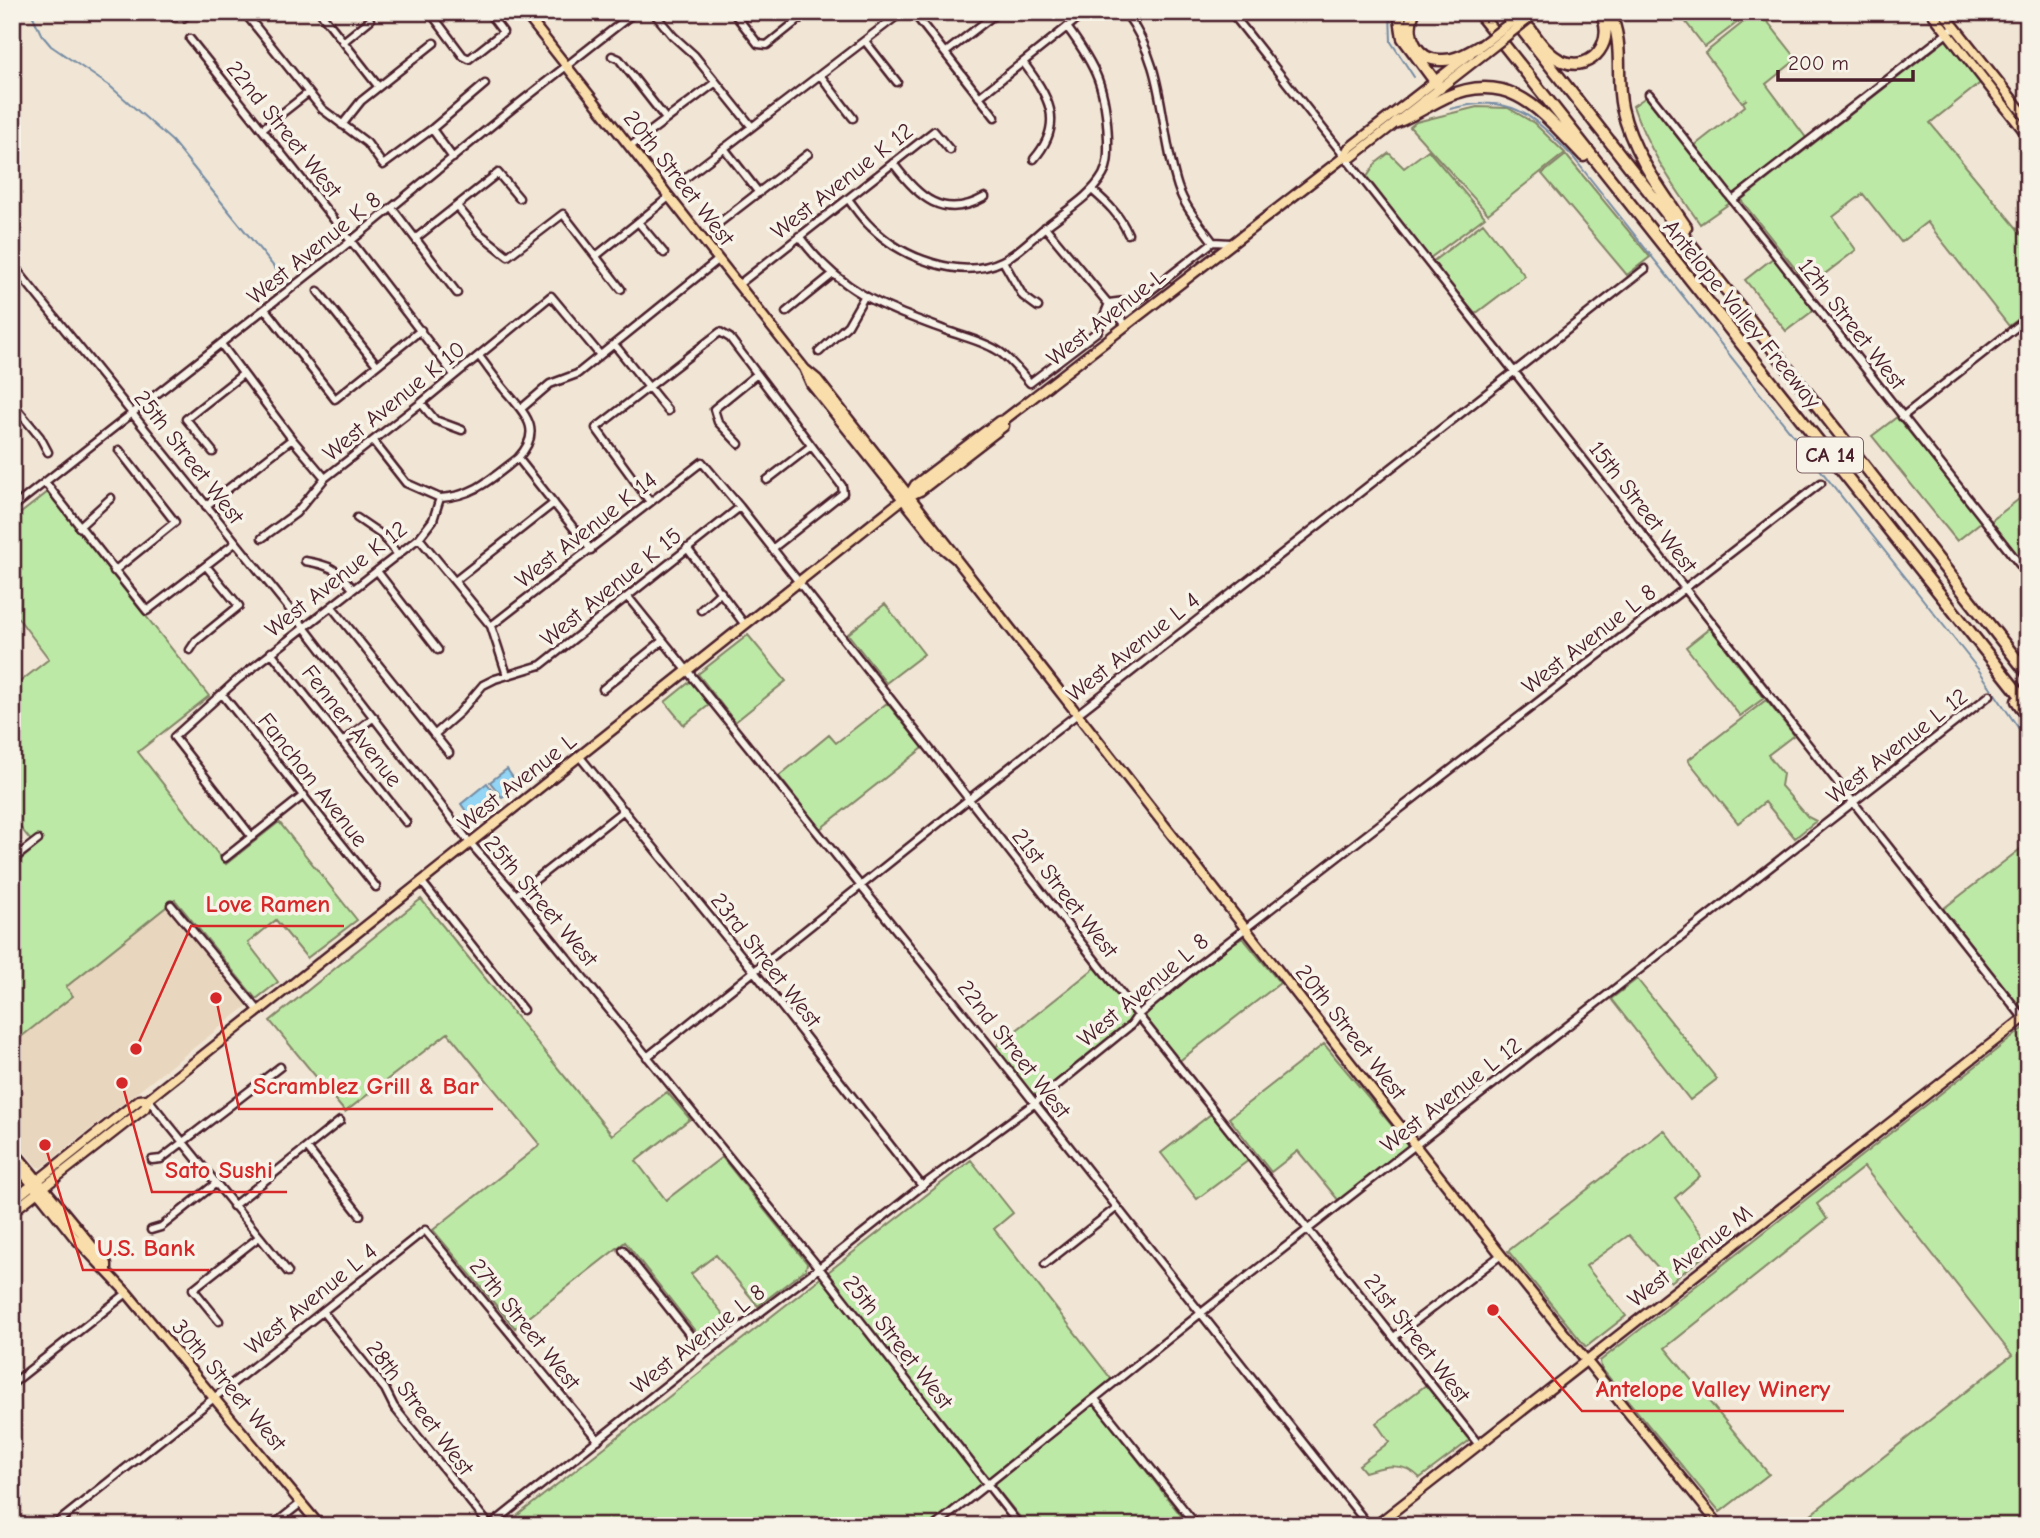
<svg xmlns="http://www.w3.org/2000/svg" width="2040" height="1538" font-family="'Comic Neue',sans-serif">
<rect width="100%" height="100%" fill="#f1e6d5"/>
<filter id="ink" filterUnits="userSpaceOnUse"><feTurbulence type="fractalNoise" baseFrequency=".0143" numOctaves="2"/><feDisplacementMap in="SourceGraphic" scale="14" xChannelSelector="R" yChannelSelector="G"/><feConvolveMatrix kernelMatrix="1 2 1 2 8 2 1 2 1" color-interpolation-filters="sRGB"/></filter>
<g filter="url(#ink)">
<!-- built -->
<path fill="#e9d6be" d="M176 900 256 999 41 1168 36 1166 12 1136V1044L73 996 66 987Z"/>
<!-- green -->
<path fill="#bde9a6" stroke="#848468" stroke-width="2" d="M1678 12H1751L1705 47Z
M1756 12H1760L1797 59 1766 84 1807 139 1733 196 1694 146 1745 106 1743 102 1747 99 1742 102 1705 53Z
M1950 37 1984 80 1930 123 2024 237 2028 235V312L2009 326 1927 222 1901 242 1863 194 1833 217 1856 250 1809 286 1741 200Z
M1646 97 1730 203 1700 224C1674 186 1648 150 1633 106Z
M1477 107 1508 108 1534 123 1565 153 1488 214 1410 127 1416 122Z
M1428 150 1485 217 1430 258 1367 177 1376 163 1389 153 1404 168Z
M1566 155 1650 257 1627 275 1542 174Z
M1483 223 1525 276 1475 314 1432 262Z
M1773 258 1814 310 1786 331 1745 280Z
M1897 417 1982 521 1957 541 1872 436Z
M48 492 209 696 138 752 226 864 279 822 357 920 307 958 276 920 248 943 278 982 256 999 175 900 66 987 73 996 12 1044V867L36 847 12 817V688L49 659 12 610V520Z
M2028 492V569L1991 521Z
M885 604 924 654 886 683 848 634Z
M1710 628 1764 698 1740 716 1686 647Z
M748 635 786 681 735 722 698 674Z
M691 681 709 705 684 725 665 702Z
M1766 700 1794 735 1768 755 1783 774 1781 786 1808 817 1816 821 1795 838 1765 802 1738 823 1688 760Z
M887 703 923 748 820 829 779 776 829 735 836 743Z
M2028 843V1003L2021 1008 1943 909Z
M421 899 612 1135 667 1092 690 1119 636 1161 666 1200 722 1157 807 1263 806 1269 758 1306 716 1255 691 1274 731 1324 709 1343 703 1341 625 1242 515 1328 433 1230 540 1145 448 1033 345 1112 270 1021Z
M1243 938 1280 983 1178 1062 1146 1022V1015L1156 1004 1234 943Z
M1096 967 1132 1012 1133 1018 1038 1095 1032 1094 994 1048Z
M1637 979 1717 1079 1690 1100 1611 999Z
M2028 1025V1526H1811L1805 1519 2012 1355 1864 1167 1817 1204 1827 1219 1665 1348 1769 1474 1720 1512 1601 1368 1600 1361Z
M1324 1044 1409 1146 1339 1201 1298 1151 1271 1172 1229 1118Z
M1211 1114 1249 1160 1197 1199 1161 1153Z
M1664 1130 1700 1176 1675 1198 1713 1249 1671 1282 1629 1235 1586 1266 1626 1316 1586 1347 1508 1251Z
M971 1160 1013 1213 994 1229 1112 1380 928 1526H504Z
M1426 1385 1470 1440 1420 1478C1404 1461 1385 1466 1365 1472L1359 1465 1389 1442 1376 1423Z
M1094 1404 1189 1526H1027L993 1484Z"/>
<!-- water -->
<path fill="#92d5f4" stroke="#758ca4" stroke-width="2" d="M507 769 518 785 502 797 490 782Z
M487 783 499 800 473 821 461 804Z"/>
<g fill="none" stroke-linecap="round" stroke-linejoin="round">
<!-- stream -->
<path stroke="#758ca4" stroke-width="2" d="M31 12 41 34 51 46 111 87 172 141 287 283
M1390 12 1391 42 1414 77
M1450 109C1513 93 1532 115 1573 157L1978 669 2028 742"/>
<defs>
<path id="minor" d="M170 12 175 18H183L190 12
M244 12 322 109 367 143 383 165 432 129 485 84
M320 12 378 86
M430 12 463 56 469 59 503 32 488 12
M653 12 673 36 694 55 752 127
M733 12 758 44 767 45 808 12
M913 12 995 117
M1125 12C1167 69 1158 125 1178 187 1185 208 1200 224 1213 242
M1231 12 2028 1024
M190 39 351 241 454 375
M865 41 897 82
M343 42 370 20
M945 53 998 12
M612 56 619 59 666 119
M1023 62C1048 96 1066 122 1034 159
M820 75 853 118
M1649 94 2028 575
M979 97 1086 12
M342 125 361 101 434 43
M262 129 308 93
M432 129 453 158
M631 146 716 82
M724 148 759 193
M893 163C918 197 943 221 985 197
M684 179 902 12
M1092 190C1107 203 1120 215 1128 234
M848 199C855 208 862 219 871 227 902 258 961 281 1002 261 1019 253 1034 236 1048 225 1067 210 1091 196 1103 175 1109 164 1108 152 1108 139 1106 88 1097 68 1067 27
M1733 200 1955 27
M457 206 479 233 508 256 563 214 621 289
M392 208 457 293
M638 222 664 253
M719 223 808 154
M1045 227 1126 325
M799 236C840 292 883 307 945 330 963 337 984 341 1000 352 1011 360 1021 373 1030 383L1098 331 1109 303 1140 299 1213 242 1231 243
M416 238 498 173 519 198
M596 256 669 197
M1003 261 1023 296 1038 307
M12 264 304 627 470 843 516 895 819 1268 1020 1526
M738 285 934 131 950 150
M318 291 377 365
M265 309 335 399 421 330
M786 312 833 274
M12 322 15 326 12 328
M221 344 292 439 325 478
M614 344 668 411
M819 352 848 325 864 297
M479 356C489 369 499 384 510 396 529 418 541 433 518 458L591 550
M12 403 40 437 48 452
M421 403 435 420 462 430
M522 408 550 384 577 374 718 260
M1902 417 2028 318
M373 441 406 483 440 498
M739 444 718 422 714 409 757 374
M213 452 186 419 243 374
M767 480 811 446
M45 482 147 611 235 543
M650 502 596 428 720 332 730 338 842 486 843 493 772 549
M206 506 292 439
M12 508 351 241 513 108 635 12
M357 518 382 535 398 555
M79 527 111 498
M262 538 296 513 325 478 421 403 551 296 600 355
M419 538 491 626 507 675
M687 548 745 625
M305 561C330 565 337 569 353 589
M114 571 175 522 119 450
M377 571 438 650
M455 581 554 503
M628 597 988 1044 1369 1526
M332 607 449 753
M701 610 721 592
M491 626 702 462 740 507 1138 1015 1479 1445
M190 650 196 641 239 606 206 566
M271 652 406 822
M603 689 662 641
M222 694 376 887
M434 735 460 712 483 685 495 679 541 665 740 507
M342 742 374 717
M580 757 753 970 922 1186
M252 837 174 737 237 680 419 538 433 520 440 498C475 496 492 478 518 458
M225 858 304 795
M12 860 38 840
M421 881 523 1010
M516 895 624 810
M171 905 258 1010
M647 1057 969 799 1645 269
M148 1099 288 1272
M307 1148 360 1215
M152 1160 161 1159 280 1067
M233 1206 340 1121
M151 1230 161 1227 215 1184
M623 1250 705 1354
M1045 1264 1116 1208
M323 1312 385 1389 394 1407 490 1526
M219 1321 193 1289 259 1237
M1394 1337 1501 1255
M12 1384 127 1293
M1095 1399 1197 1526
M53 1526 425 1230 598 1440
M272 1526 301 1503
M490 1526 705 1354 819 1268 922 1186 1035 1103 1131 1025 1138 1015 1193 969 1821 483
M935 1526 1201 1313 1990 695"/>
<path id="major" d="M524 12 770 325 804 368 811 384 874 463 940 546 956 559 1501 1255 1720 1526
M1931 12 2028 136
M1943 12 2028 119
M1344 157H1352L1485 53
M806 370 817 379 954 553 956 559
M909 495 915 485 999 421 1004 420 1344 157 1348 149 1470 54
M12 1149 107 1264V1270
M12 1159 74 1237 127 1293 320 1526
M12 1201 139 1100 148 1099 903 499 920 491 1004 426V420
M12 1212 145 1108 148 1099
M1375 1526 2028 1015"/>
<path id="highway" d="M1399 12 1403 38 1440 88
M1414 12C1404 34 1417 62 1443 60 1457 60 1469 52 1480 46
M1478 12 2028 705
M1508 12 2028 674
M1609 12C1625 42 1615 76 1622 108 1632 153 1661 190 1686 227
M1530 29C1539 41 1548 55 1562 61 1593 74 1617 38 1600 12
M1397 122C1414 115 1429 105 1446 97 1512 68 1543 114 1584 156
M2017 701 2028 717"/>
</defs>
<!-- minor casing -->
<use href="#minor" stroke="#4a1f2b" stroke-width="11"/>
<!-- major casing -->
<use href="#major" stroke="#4a1f2b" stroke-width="13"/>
<!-- highway casing -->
<use href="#highway" stroke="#4a1f2b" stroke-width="15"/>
<!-- minor -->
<use href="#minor" stroke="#f7f3e8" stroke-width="6"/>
<!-- major -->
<use href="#major" stroke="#f9deab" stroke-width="8"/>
<!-- highway -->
<use href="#highway" stroke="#f9deab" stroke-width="10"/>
<defs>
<path id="major-bridge" d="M1480 46 1524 12
M1485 53 1537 12"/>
</defs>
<!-- major-bridge casing -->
<use href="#major-bridge" stroke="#4a1f2b" stroke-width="13" stroke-linecap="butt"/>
<!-- major-bridge -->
<use href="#major-bridge" stroke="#f9deab" stroke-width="8"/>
</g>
</g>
<g text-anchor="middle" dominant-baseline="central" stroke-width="7" stroke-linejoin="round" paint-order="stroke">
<!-- shield labels -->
<rect fill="#f7f3e8" stroke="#7e5f64" stroke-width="2" x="1797" y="437.5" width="66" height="35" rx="5"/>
<g font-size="21" font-weight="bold" fill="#4a1f2b">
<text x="1830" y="455">CA 14</text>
</g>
<!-- street labels -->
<g font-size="23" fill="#4a1f2b" stroke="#f7f3e8">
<text transform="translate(284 129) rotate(51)">22nd Street West</text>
<text transform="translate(679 178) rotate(52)">20th Street West</text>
<text transform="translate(842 181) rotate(-38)">West Avenue K 12</text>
<text transform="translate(314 248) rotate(-39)">West Avenue K 8</text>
<text transform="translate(1742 314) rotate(51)">Antelope Valley Freeway</text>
<text transform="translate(1106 317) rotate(-38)">West Avenue L</text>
<text transform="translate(1852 324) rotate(52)">12th Street West</text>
<text transform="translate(394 401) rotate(-39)">West Avenue K 10</text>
<text transform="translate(189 457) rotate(52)">25th Street West</text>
<text transform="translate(1643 507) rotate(52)">15th Street West</text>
<text transform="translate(586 530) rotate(-38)">West Avenue K 14</text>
<text transform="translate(336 579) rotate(-38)">West Avenue K 12</text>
<text transform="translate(611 587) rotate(-39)">West Avenue K 15</text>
<text transform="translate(1589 639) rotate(-38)">West Avenue L 8</text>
<text transform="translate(1133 647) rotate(-38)">West Avenue L 4</text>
<text transform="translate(352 726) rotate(52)">Fenner Avenue</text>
<text transform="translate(1897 746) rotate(-38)">West Avenue L 12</text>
<text transform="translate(313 780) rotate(52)">Fanchon Avenue</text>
<text transform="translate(517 782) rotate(-38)">West Avenue L</text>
<text transform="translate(1065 893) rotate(52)">21st Street West</text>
<text transform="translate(541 901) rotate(50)">25th Street West</text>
<text transform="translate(766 960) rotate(52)">23rd Street West</text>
<text transform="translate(1143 990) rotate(-40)">West Avenue L 8</text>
<text transform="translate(1351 1032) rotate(52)">20th Street West</text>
<text transform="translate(1014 1049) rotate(52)">22nd Street West</text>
<text transform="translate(1451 1095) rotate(-38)">West Avenue L 12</text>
<text transform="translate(1690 1256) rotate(-38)">West Avenue M</text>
<text transform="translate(311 1299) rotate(-39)">West Avenue L 4</text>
<text transform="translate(525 1324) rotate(51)">27th Street West</text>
<text transform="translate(1417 1338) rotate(52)">21st Street West</text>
<text transform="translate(698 1339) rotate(-38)">West Avenue L 8</text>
<text transform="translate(898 1342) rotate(52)">25th Street West</text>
<text transform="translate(229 1385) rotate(50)">30th Street West</text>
<text transform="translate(420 1408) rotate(53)">28th Street West</text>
</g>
</g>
<!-- callouts -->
<path fill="none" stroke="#d62828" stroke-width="2.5" d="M136 1049L191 926H344M216 998L239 1109H493M122 1083L152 1192H287M45 1145L83 1270H209M1493 1310L1582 1411H1844"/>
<g fill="#d62828" stroke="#f7f3e8" stroke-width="2.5">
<circle cx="136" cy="1049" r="7"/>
<circle cx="216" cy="998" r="7"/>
<circle cx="122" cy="1083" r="7"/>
<circle cx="45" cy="1145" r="7"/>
<circle cx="1493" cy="1310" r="7"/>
</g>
<g font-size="24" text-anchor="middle" font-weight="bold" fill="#d62828" stroke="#f7f3e8" stroke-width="7" stroke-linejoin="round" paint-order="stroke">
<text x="268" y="912">Love Ramen</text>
<text x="366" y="1094">Scramblez Grill &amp; Bar</text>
<text x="219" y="1178">Sato Sushi</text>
<text x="146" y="1256">U.S. Bank</text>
<text x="1713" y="1397">Antelope Valley Winery</text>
</g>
<!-- margin -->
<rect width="2040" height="1538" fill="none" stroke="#f7f3e8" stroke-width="42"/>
<rect x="21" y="21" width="1998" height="1496" fill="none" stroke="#4a1f2b" stroke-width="2.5" filter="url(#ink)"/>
<!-- scale -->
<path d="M1778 70v10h135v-10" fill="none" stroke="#4a1f2b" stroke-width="3.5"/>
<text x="1788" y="70" font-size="21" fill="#4a1f2b" stroke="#f7f3e8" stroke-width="5" paint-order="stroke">200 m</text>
</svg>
